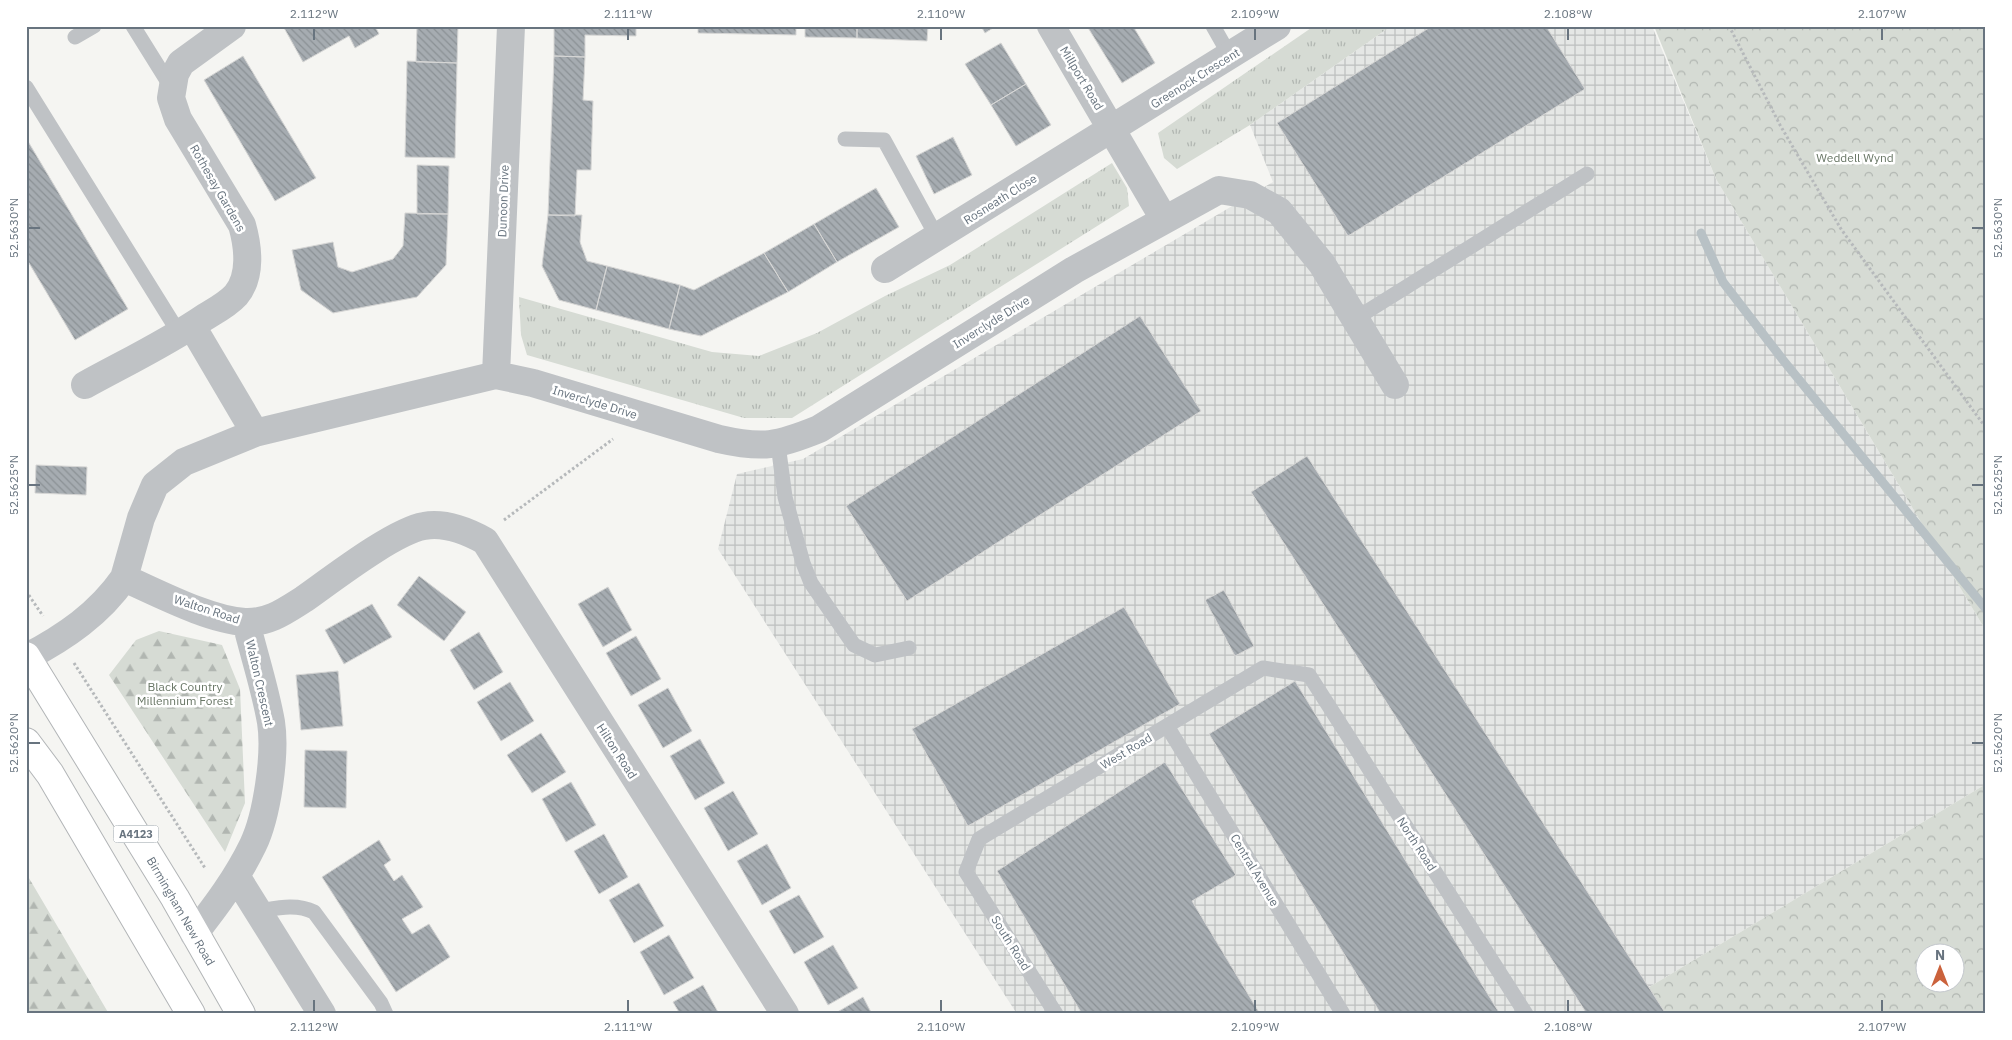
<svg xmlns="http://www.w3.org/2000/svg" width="2012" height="1040" font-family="'IBM Plex Sans',sans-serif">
<defs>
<pattern id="industrial-grid" width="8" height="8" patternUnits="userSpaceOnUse" patternTransform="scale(1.25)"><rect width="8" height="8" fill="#e5e7e5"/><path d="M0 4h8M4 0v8" fill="none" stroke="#bdc0bf"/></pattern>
<pattern id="grass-tufts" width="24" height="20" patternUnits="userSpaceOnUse" patternTransform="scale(1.25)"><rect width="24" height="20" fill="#d6dbd4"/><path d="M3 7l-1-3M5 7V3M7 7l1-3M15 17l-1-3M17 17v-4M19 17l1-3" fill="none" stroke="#b1b6b1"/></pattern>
<pattern id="forest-firs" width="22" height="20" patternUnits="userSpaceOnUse" patternTransform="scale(1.25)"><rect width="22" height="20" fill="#d6dbd4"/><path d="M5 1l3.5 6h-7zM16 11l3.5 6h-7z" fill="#b1b6b1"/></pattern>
<pattern id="park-crowns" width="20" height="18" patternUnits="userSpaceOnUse" patternTransform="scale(1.25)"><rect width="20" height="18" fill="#d6dbd4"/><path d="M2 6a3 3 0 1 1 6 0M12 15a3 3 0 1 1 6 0" fill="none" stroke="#b1b6b1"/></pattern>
<pattern id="building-back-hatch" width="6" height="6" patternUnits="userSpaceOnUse" patternTransform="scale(1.25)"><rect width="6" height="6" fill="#a6acb1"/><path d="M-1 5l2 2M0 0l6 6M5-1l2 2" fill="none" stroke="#8b9195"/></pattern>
</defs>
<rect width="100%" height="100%" fill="#f5f5f2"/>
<!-- industrial -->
<path fill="url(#industrial-grid)" d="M1391 26H1652L1716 179 1986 631V784L1646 989 1662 1014H1017L718 549 737 474 803 459 1273 182 1250 125Z"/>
<!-- grass -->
<path fill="url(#grass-tufts)" d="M1314 26H1391L1250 125 1177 169 1164 158 1158 133Z
M1112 163 1127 188 1129 206 792 418H744L527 355 521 335 519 297 712 352 759 356 817 333 885 296 950 265Z"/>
<!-- forest -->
<path fill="url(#forest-firs)" d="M159 631 222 645 240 689 245 803 225 852 109 675 136 640Z
M26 873 109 1014H26Z"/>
<!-- park -->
<path fill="url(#park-crowns)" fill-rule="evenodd" d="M1654 26H1986V631L1716 179Z
M1986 784V1014H1663L1646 989ZM1924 952H1954V982H1924Z"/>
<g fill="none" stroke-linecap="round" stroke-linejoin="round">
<!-- stream -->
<path stroke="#b8c1c5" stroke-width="9" d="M1701 233 1723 282 1783 360 1986 609"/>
</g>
<!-- building -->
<path fill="url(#building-back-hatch)" stroke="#d6d6d5" d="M283 26H375L379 34 355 48 349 36 303 62Z
M417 26H458L457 63 416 62Z
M554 26H636V36L585 35V57L554 56Z
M698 26H796V35L698 33Z
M805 26H857V38L805 37Z
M857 26H928L927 41 857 38Z
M981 26H996L985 33Z
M1087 26H1133L1155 63 1122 83Z
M1432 26H1546L1585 89 1348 236 1277 123Z
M1001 43 1026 84 991 105 965 64Z
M243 56 316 178 275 201 204 80Z
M554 56 585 57 583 100 593 101 591 170H577L575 216 548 215Z
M407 61 457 63 455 158 405 157Z
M1026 84 1051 125 1016 146 991 105Z
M953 137 972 175 934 194 916 156Z
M26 138 128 309 75 340 26 258Z
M417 165 449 166 448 214H417Z
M876 188 899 227 837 262 814 224Z
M405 213 448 214 446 265 417 297 333 313 301 290 292 250 333 242 338 267 352 272 393 259 403 246Z
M548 215H582L580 242 587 261 607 266 596 310 559 300 542 266Z
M814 224 837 262 788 292 764 253Z
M764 253 788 292 701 336 669 329 680 285 694 290Z
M607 266 680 285 669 329 596 310Z
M1140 316 1201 411 907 601 846 506Z
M1307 456 1666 1014H1587L1251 492Z
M36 465 87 467 86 495 35 493Z
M419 576 466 612 444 641 397 605Z
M608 587 632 630 603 647 578 604Z
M1224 590 1254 646 1235 656 1205 600Z
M372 604 392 637 344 664 325 630Z
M1124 607 1180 704 968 826 912 729Z
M479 632 503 672 474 690 450 650Z
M636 636 661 679 631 696 606 653Z
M338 671 343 726 301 730 296 675Z
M1295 681 1500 1014H1381L1209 734Z
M510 682 534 721 501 741 477 702Z
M668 688 692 731 663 748 638 705Z
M541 733 566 772 532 793 507 755Z
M700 739 725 783 695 800 670 756Z
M305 750 347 751 346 808 304 807Z
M1165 762 1236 875 1192 901 1260 1014H1082L997 871Z
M571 782 596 825 566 842 542 799Z
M733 791 758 834 728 851 704 808Z
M604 834 628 877 599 894 574 851Z
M379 840 391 860 384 865 394 881 402 875 423 907 402 919 412 934 429 924 450 957 396 992 322 877Z
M767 844 791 888 762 905 737 861Z
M639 883 664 926 634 943 609 900Z
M799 895 824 937 794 954 769 911Z
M669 935 694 978 664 995 640 952Z
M833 945 858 988 828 1005 804 962Z
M703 985 719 1014H680L673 1002Z
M863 997 872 1014H834Z"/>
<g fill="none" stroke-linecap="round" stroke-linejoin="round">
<defs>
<path id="trunk" d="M26 656 175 898 241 1014
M26 742 50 774 191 1014"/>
</defs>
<!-- trunk casing -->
<use href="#trunk" stroke="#b2b5b7" stroke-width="30"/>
<!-- path -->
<path stroke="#b6b9bb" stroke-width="3" stroke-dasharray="2.5 2.5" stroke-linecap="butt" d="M1729 26 1780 125 1841 229 1986 428
M504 520 613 439
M26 591 43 616
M74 663 205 868"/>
<!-- service -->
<path stroke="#bfc2c5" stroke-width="15" d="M133 26 171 87
M1213 26 1230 56
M75 37 94 26
M26 87 179 333
M845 139 884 140 937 237
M1355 319 1587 174
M778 444 785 497 803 563 811 583 854 645 875 655 909 648
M1167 726 1343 1014
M258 911C277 908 296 903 314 912L381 1003 386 1014
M1056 1014 966 872 979 839 1263 668 1309 675 1526 1014"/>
<!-- minor -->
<path stroke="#bfc2c5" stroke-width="28" d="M1051 26 1164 219
M885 269 1277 26
M192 326 255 433
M496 375 511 26
M85 385C125 363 167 343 205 317 215 311 228 304 236 295 252 276 248 246 242 225L178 119 171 98 175 74 181 63 232 26
M124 578 141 518 155 485 184 462 255 433 496 375 533 383 719 439C763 449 777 446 819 429L1074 270 1219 190 1250 195 1279 211 1322 264 1395 385
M27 657C65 637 99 614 124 578 158 593 209 620 245 622 269 623 285 611 304 599 331 580 394 531 424 526 445 522 467 531 485 541L785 1014
M236 876 322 1014
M194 934C216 906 237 878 253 845 267 816 276 754 271 722 265 688 254 655 246 622"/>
<!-- trunk -->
<use href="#trunk" stroke="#fff" stroke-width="28"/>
</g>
<!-- ticks -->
<path fill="none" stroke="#68747f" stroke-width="2" d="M314 28V40M628 28V40M941 28V40M1255 28V40M1568 28V40M1882 28V40M28 228H40M1972 228H1984M28 485H40M1972 485H1984M28 743H40M1972 743H1984M314 1000V1012M628 1000V1012M941 1000V1012M1255 1000V1012M1568 1000V1012M1882 1000V1012"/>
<g text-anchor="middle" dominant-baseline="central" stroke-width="5" stroke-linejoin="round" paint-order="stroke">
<!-- shield labels -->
<rect fill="#fff" stroke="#959ea5" stroke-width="1" x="113.5" y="825.5" width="45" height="17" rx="4"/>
<g font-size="11" font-weight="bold" fill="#68747f">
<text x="136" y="834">A4123</text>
</g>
<!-- street labels -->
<g font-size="12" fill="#68747f" stroke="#fff">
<text transform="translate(1082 78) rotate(59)">Millport Road</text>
<text transform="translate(1195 78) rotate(-32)">Greenock Crescent</text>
<text transform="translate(218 188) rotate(60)">Rothesay Gardens</text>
<text transform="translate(1000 199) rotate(-32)">Rosneath Close</text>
<text transform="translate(503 201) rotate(-88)">Dunoon Drive</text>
<text transform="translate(991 322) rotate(-32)">Inverclyde Drive</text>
<text transform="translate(595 402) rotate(17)">Inverclyde Drive</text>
<text transform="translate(207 609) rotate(18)">Walton Road</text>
<text transform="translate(260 683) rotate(77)">Walton Crescent</text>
<text transform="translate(617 751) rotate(57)">Hilton Road</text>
<text transform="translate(1126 751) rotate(-31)">West Road</text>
<text transform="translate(1417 844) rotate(57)">North Road</text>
<text transform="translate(1255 870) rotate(59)">Central Avenue</text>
<text transform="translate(181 911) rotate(60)">Birmingham New Road</text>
<text transform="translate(1011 943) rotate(58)">South Road</text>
</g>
<!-- park labels -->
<g font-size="12" fill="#697766" stroke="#fff">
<text x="1855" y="157">Weddell Wynd</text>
<text x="185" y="686">Black Country<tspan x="185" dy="14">Millennium Forest</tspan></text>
</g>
</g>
<!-- border -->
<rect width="2012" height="1040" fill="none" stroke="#ffffff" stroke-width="55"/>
<!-- north arrow -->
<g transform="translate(1940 968)"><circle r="24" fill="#ffffff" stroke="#c3c7cc"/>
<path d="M0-4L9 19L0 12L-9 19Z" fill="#cb623c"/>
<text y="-8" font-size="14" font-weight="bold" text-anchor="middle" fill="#68747f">N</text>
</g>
<rect x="28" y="28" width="1956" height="984" fill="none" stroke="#68747f" stroke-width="2"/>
<g font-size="12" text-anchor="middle" fill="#68747f">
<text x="314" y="18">2.112°W</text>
<text x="628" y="18">2.111°W</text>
<text x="941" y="18">2.110°W</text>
<text x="1255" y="18">2.109°W</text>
<text x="1568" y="18">2.108°W</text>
<text x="1882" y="18">2.107°W</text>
<text transform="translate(14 228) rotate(-90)" y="4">52.5630°N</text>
<text transform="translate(1998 228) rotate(-90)" y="4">52.5630°N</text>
<text transform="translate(14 485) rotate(-90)" y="4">52.5625°N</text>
<text transform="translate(1998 485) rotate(-90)" y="4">52.5625°N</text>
<text transform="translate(14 743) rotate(-90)" y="4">52.5620°N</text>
<text transform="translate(1998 743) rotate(-90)" y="4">52.5620°N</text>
<text x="314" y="1031">2.112°W</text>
<text x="628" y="1031">2.111°W</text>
<text x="941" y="1031">2.110°W</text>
<text x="1255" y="1031">2.109°W</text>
<text x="1568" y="1031">2.108°W</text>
<text x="1882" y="1031">2.107°W</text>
</g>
</svg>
